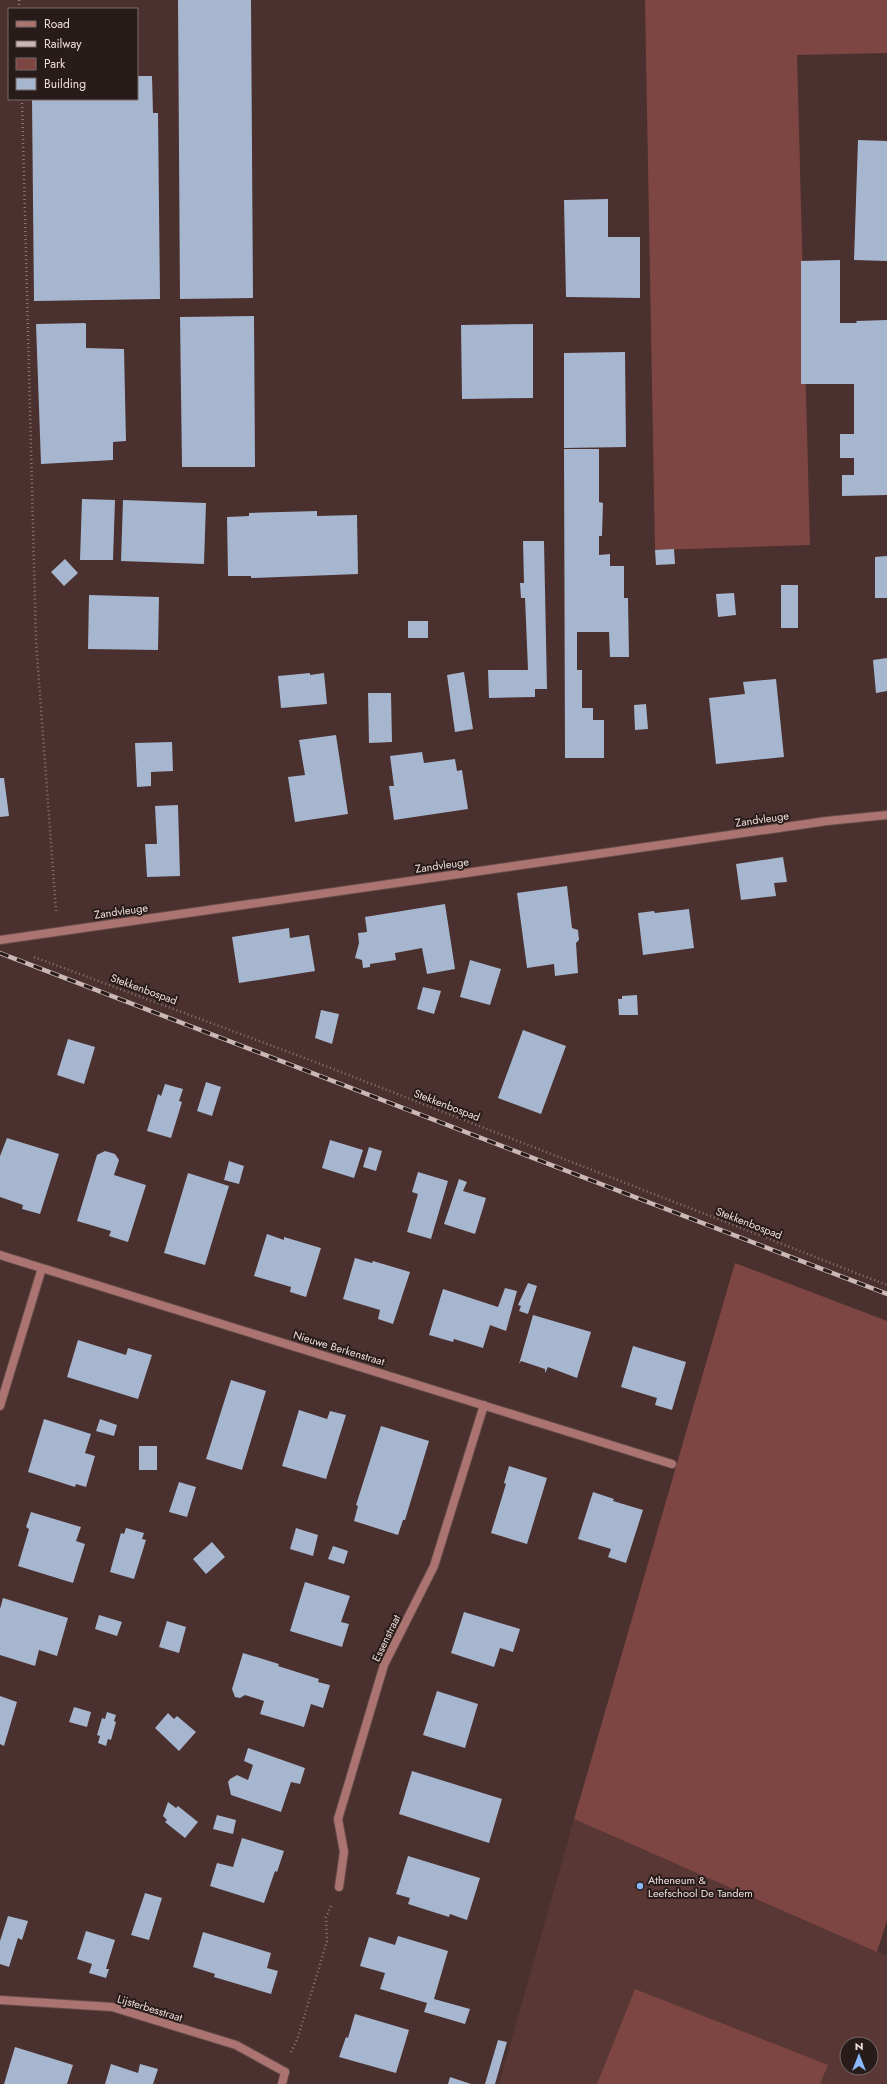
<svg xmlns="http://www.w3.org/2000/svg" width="887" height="2084" font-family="Jost,sans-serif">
<rect width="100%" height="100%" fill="#4a302e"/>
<!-- built -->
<path fill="#593734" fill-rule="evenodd" d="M574 1819 887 1956V2084H499ZM847 2044H871V2068H847Z"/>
<!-- green -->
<path fill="#7e4642" d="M645 0H887V53L797 55 810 545 655 550Z
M735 1263 887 1321V1920L877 1952 574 1819Z
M635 1989 828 2065 820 2084H597Z"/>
<!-- building -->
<path fill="#a6b6ce" d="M178 0H251L253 298 180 299Z
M137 76H152L153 113H158L160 299 34 301 32 99H137Z
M858 140 887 141V261L854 260Z
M608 199V237H640V298L566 297 564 200Z
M840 260V323H857L856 321 887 320V495L842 496V475H854V458H840V434H854V384H801V261Z
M254 316 255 467H182L180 317Z
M85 323 86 324V348L124 349 126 441 113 442V460L41 464 36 324Z
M533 324V398L462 399 461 325Z
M625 352 626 447 564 448V353Z
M564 449H599V502L603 503 602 536H599V555L610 554V566H624V598H628L629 657H610L609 632H577V670H582V708H593V720H604V758H565Z
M82 499 115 500 113 560H80Z
M123 500 206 503 204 564 121 561Z
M317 511V516L357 515 358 574 251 578V576H228L227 517 249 516V513Z
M523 541H544L547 689H535V697L489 698 488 670H528L525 598H521L520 583H524Z
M674 549 675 564 656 565 655 550Z
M887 556V598H875V557Z
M65 559 78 573 64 586 51 572Z
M781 585H798V628H781Z
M734 593 736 615 718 617 716 594Z
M89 595 159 597 158 650 88 649Z
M408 621H428V638H408Z
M887 658V691L876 693 873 660Z
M464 672 473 729 455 732 447 675Z
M310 673V675L324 673 327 704 281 708 278 676Z
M776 679 784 757 716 764 709 698 745 694 743 682Z
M368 693H391L392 742 369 743Z
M646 704 648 729 635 730 634 705Z
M336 735 348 814 295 822 288 777 305 775 299 740Z
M172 742 173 771 151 772V786L137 787 135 743Z
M422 752 424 763 455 759 457 771 462 770 468 809 394 820 389 786H394L390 756Z
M0 778H4L9 816 0 817Z
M178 805 180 876 147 877 145 844H157L155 806Z
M783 857 787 882 774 883 776 896 741 900 736 864Z
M567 886 572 928 578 930 579 940 576 943 578 973 555 976 554 964 527 968 517 893Z
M445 904 455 969 427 974 422 948 395 953 396 960 370 964V967L363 968 362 960 355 958 359 943 358 933 367 932 365 917Z
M689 909 694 948 643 955 638 913 654 911 655 913Z
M289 928 290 938 309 935 315 971 239 983 232 937Z
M470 960 501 969 490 1005 460 997Z
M423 987 441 991 434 1014 417 1009Z
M637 995 638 1015H619L618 999H622V996Z
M321 1010 339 1014 332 1044 315 1038Z
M523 1030 566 1046 541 1114 498 1098Z
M68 1039 95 1047 84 1084 57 1075Z
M206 1082 221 1087 212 1116 197 1111Z
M165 1084 183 1089 179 1101 182 1102 171 1138 147 1131 158 1094 161 1096Z
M7 1138 59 1154 40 1214 22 1209 23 1205 0 1197V1156Z
M330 1140 363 1150 354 1178 322 1168Z
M369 1147 382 1151 376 1171 363 1167Z
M105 1151 115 1154 119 1160 114 1175 146 1185 128 1242 109 1236 111 1231 77 1221 97 1155Z
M229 1161 244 1166 239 1184 224 1180Z
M418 1172 448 1181 431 1239 407 1232 418 1194 412 1192Z
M188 1173 229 1186 205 1265 164 1253Z
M459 1179 467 1182 463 1191 486 1198 475 1234 444 1224Z
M267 1234 284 1240V1237L321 1248 306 1297 290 1292 291 1287 254 1276Z
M355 1258 372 1263 373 1261 410 1272 393 1324 378 1319 380 1310 343 1299Z
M528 1283 537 1286 528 1314 519 1311 521 1306 518 1305Z
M505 1288 517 1291 506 1331 490 1325 483 1348 454 1339 453 1342 429 1335 443 1289 498 1307Z
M533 1315 591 1332 577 1378 548 1367 545 1373V1369L521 1361 519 1364Z
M78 1340 126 1355 128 1348 152 1355 138 1399 67 1377Z
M633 1346 686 1362 672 1410 655 1405 657 1398 621 1387Z
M231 1380 266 1391 242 1470 206 1459Z
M299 1410 327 1419 330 1411 346 1415 326 1479 282 1466Z
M44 1419 91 1434 85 1453 95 1456 86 1487 76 1484 75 1487 28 1472Z
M100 1419 117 1425 114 1436 96 1431Z
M381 1426 429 1441 405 1520H403L398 1535 354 1521 358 1506 356 1505Z
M139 1446H157V1470H139Z
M509 1466 547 1478 527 1544 491 1533 506 1484 504 1483Z
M179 1482 196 1487 187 1517 169 1512Z
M593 1492 614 1499 613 1501 643 1510 626 1563 608 1557 611 1549 578 1539Z
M31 1512 81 1527 76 1541 85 1544 73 1583 18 1566 29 1529 26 1527Z
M126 1528 144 1533 142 1539 146 1540 134 1579 110 1572 121 1533 124 1534Z
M296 1528 318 1535 313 1556 290 1549Z
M212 1542 225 1557 206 1574 193 1559Z
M333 1546 348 1551 344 1564 328 1559Z
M305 1582 350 1596 341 1622 349 1624 342 1647 290 1631Z
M3 1598 68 1618 57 1656 39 1650 35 1666 0 1655V1609Z
M464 1612 520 1629 513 1652 500 1648 494 1667 451 1653Z
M99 1615 122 1622 117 1636 95 1629Z
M167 1621 186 1627 179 1653 159 1647Z
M243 1653 279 1664 278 1666 319 1679 318 1682 330 1685 323 1708 311 1704 304 1727 260 1714 264 1701 245 1695 240 1698 235 1697 232 1689Z
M437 1691 478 1704 465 1748 423 1735Z
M0 1696 17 1702 4 1746 0 1744Z
M74 1707 91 1712 87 1727 69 1722Z
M107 1712 116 1715 114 1721 116 1722 111 1740 108 1739 106 1746 98 1743 100 1736 97 1735 102 1718 105 1719Z
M168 1713 174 1719 177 1716 196 1732 179 1751 155 1728Z
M248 1748 305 1768 300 1784 291 1782 281 1812 231 1795 228 1782 230 1779 237 1775 248 1780 253 1765 244 1761Z
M412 1771 502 1799 489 1843 399 1814Z
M168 1802 176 1808 178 1806 198 1822 185 1838 165 1822 167 1820 163 1816Z
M217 1815 236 1820 233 1834 213 1829Z
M242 1838 284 1851 277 1872 275 1871 264 1903 210 1886 217 1863 233 1867Z
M408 1856 480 1878 467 1920 450 1914 449 1917 408 1904 410 1898 396 1894Z
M145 1893 162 1898 149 1940 131 1935Z
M8 1916 28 1921 22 1940 18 1938 9 1967 0 1964V1941Z
M86 1931 115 1940 106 1969H109L106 1978 89 1973 92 1964 77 1959Z
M203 1932 271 1953 267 1968 278 1971 271 1994 214 1977 215 1974 193 1967Z
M398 1936 448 1951 434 1999 470 2009 465 2024 424 2012 427 2003 380 1989 385 1973 360 1966 369 1937 395 1945Z
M355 2014 409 2030 396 2073 339 2057 346 2037 348 2038Z
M498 2040 507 2042 495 2084H485Z
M15 2047 73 2065 67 2084H4Z
M111 2064 138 2073 140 2064 158 2069 153 2084H105Z
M450 2077 471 2084H448Z"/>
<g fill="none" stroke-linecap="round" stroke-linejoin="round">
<defs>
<path id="service" d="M282 2084 285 2072"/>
<path id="minor" d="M0 940 827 821 887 815
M0 1255 672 1464
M0 1406 42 1268
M339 1887 344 1852 338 1819 384 1665 434 1566 484 1405
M0 2000 112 2007 236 2045 285 2072"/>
</defs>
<!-- service casing -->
<use href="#service" stroke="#654c4a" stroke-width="10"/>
<!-- minor casing -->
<use href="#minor" stroke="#654c4a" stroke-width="10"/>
<!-- path -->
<path stroke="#8d7675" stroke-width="2.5" stroke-dasharray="1 3" stroke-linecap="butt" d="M19 0V9
M22 99 36 641 56 911
M34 957 310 1060 887 1285
M291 2052 297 2040 327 1941 326 1917 331 1906"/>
<!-- service -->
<use href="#service" stroke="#ac7470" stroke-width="8"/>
<!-- minor -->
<use href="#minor" stroke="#ac7470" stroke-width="8"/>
<defs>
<path id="rail" d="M0 953 887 1294"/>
</defs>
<!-- rail casing -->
<use href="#rail" stroke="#cbb8b6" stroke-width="4.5"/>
<!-- rail -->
<use href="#rail" stroke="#281c1a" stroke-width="3" stroke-dasharray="9" stroke-linecap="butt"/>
</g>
<!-- markers -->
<circle fill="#8bb9fc" stroke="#281c1a" stroke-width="1.5" cx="640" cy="1886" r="4"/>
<g text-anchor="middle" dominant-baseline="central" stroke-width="4" stroke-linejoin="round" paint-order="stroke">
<!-- street labels -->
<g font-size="11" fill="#f0dedd" stroke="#281c1a">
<text transform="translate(762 819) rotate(-8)">Zandvleuge</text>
<text transform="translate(442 865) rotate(-8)">Zandvleuge</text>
<text transform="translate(121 911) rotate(-8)">Zandvleuge</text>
<text transform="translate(144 989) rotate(20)">Stekkenbospad</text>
<text transform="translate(447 1105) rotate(21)">Stekkenbospad</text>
<text transform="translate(749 1223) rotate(21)">Stekkenbospad</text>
<text transform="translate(339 1348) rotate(17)">Nieuwe Berkenstraat</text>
<text transform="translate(386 1638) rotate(-64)">Essenstraat</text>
<text transform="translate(150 2008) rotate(17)">Lijsterbesstraat</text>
</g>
<!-- poi labels -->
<g font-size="11" fill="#f0dedd" stroke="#281c1a" text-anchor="start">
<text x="648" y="1880">Atheneum &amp;<tspan x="648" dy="13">Leefschool De Tandem</tspan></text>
</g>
</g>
<!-- legend -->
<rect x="8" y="8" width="130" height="92" fill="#281c1a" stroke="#786a68"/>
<rect x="16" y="21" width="20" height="6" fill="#ac7470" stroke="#786a68"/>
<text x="44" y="28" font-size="12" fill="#f0dedd">Road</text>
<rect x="16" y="41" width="20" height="6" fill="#cbb8b6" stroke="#786a68"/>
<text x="44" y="48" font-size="12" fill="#f0dedd">Railway</text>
<rect x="16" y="58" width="20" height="12" fill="#7e4642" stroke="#786a68"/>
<text x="44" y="68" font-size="12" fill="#f0dedd">Park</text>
<rect x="16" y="78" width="20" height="12" fill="#a6b6ce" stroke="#786a68"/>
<text x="44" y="88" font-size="12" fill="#f0dedd">Building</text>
<!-- north arrow -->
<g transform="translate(859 2056)"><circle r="19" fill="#281c1a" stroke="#786a68"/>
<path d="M0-3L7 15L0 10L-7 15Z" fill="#8bb9fc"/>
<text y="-6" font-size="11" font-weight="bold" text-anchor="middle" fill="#f0dedd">N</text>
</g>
</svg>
